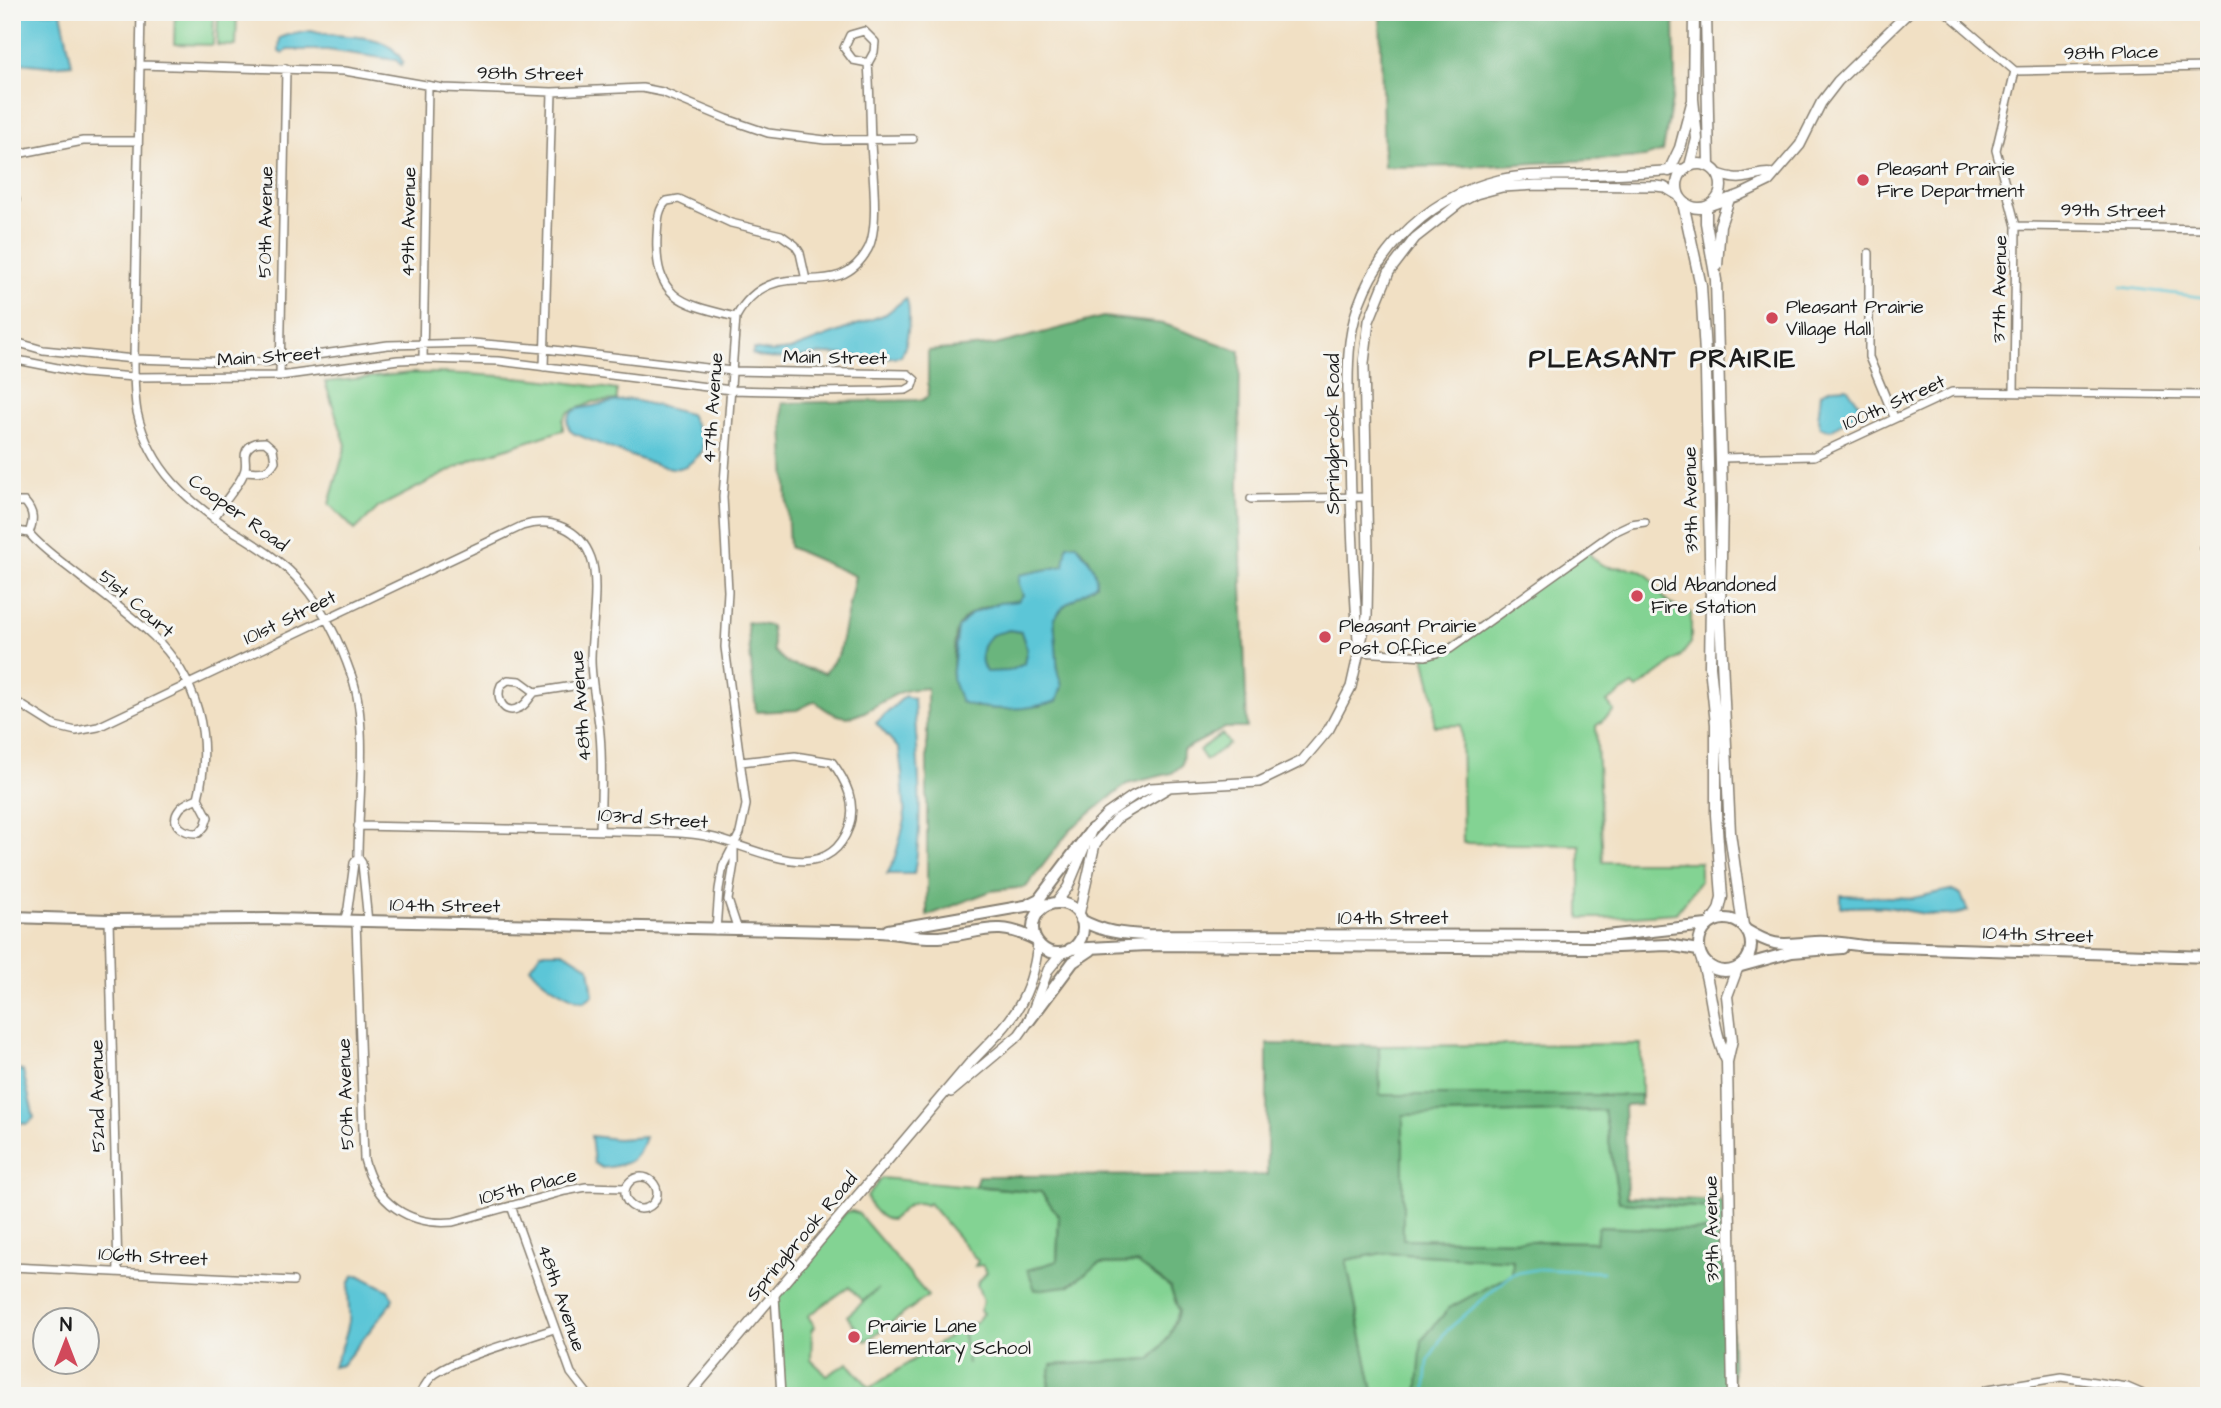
<svg xmlns="http://www.w3.org/2000/svg" width="2221" height="1408" font-family="'Architects Daughter',sans-serif">
<rect width="100%" height="100%" fill="#f6f6f2"/>
<filter id="ink" filterUnits="userSpaceOnUse"><feTurbulence type="fractalNoise" baseFrequency=".0143" numOctaves="2"/><feDisplacementMap in="SourceGraphic" scale="14" xChannelSelector="R" yChannelSelector="G"/><feConvolveMatrix kernelMatrix="1 2 1 2 8 2 1 2 1" color-interpolation-filters="sRGB"/></filter>
<filter id="wash" filterUnits="userSpaceOnUse"><feTurbulence type="fractalNoise" baseFrequency=".00686" numOctaves="4" result="noise"/><feDisplacementMap in="SourceGraphic" scale="28" xChannelSelector="R" yChannelSelector="G"/><feGaussianBlur stdDeviation="1.57" result="paint"/><feColorMatrix in="noise" values="0 0 0 0 0 0 0 0 0 0 0 0 0 0 0 0 0 1.4 0 .05"/><feComposite in="paint" operator="in"/></filter>
<g filter="url(#wash)">
<rect width="100%" height="100%" fill="#f1e0c4"/>
<!-- green -->
<path fill="#83d393" stroke="#507858" stroke-width="2" d="M175 12H214L213 45 174 44Z
M218 12H237L236 46 217 45Z
M411 373C480 373 549 378 617 390V400L593 402 568 412 563 420V430L471 460 379 507 355 530 329 504 346 445 325 382Z
M1587 550C1604 577 1619 562 1641 571 1653 576 1657 591 1666 600 1672 607 1683 609 1691 613V643L1680 657 1637 689 1633 685 1607 702 1614 711 1596 726 1603 862H1700V881L1676 913 1606 918H1580V845L1463 843 1461 725 1434 726 1435 703 1424 656 1439 654Z
M1222 734 1229 744 1206 760 1199 750Z
M1641 1044V1095H1379V1046Z
M1604 1110 1619 1201 1711 1208 1714 1232 1598 1227 1597 1242 1403 1239V1114Z
M881 1178 1041 1192 1059 1216 1057 1262 1028 1270 1068 1286 1099 1264 1137 1263 1170 1287 1179 1311 1169 1337 1151 1359 1052 1365 1047 1396H781L775 1297 846 1212 852 1211 858 1213 928 1296 866 1341 847 1316 878 1289 862 1301 849 1287 808 1316 815 1327 812 1330 811 1360 827 1375 848 1363 870 1388 950 1336 952 1325H961L968 1364 963 1326 975 1323 983 1313 980 1311 983 1302 977 1284 987 1272 982 1265 975 1266 978 1261 929 1203 926 1205C911 1198 903 1210 891 1220 881 1220 870 1207 867 1197Z
M1383 1253 1529 1260 1455 1396H1374L1346 1260Z"/>
<!-- forest -->
<path fill="#6ab57d" stroke="#43684c" stroke-width="2" fill-rule="evenodd" d="M1380 12H1674L1675 83 1663 151 1645 157 1484 166 1384 167Z
M1103 317 1164 324 1240 351 1239 498 1247 728H1225L1183 750 1182 765 1172 773 1127 784 1072 828 1026 887 991 891 927 916V688C918 689 907 689 899 693 863 709 851 733 815 701L797 710 756 712 747 622 771 626 774 651 787 663 825 673 839 653 855 576 789 547 782 403 923 400 928 396V351L996 345ZM1076 544 1089 559 1096 584 1065 605 1054 618 1058 674 1062 686 1041 706 974 707 952 678C954 666 953 637 958 628 968 607 998 603 1018 601L1024 595 1019 575 1064 566Z
M1009 630 1021 632 1027 649 1024 664 1009 671 986 673C979 661 979 644 992 635 995 633 1004 632 1009 630Z
M1267 1044 1379 1046 1380 1095H1641V1105L1624 1106 1627 1197 1723 1201 1724 1255H1730L1733 1396H1417L1422 1340 1449 1308 1512 1274 1513 1260 1383 1253 1346 1260 1374 1396H1047L1051 1365 1151 1359 1169 1337 1179 1311 1170 1287 1137 1263 1099 1264 1068 1286 1035 1290 1028 1270 1057 1261 1059 1216 1041 1192 975 1186 978 1176 1267 1175ZM1604 1110 1619 1202 1710 1208 1714 1231 1598 1227 1596 1242 1403 1239V1115Z"/>
<!-- water -->
<path fill="#5cc6d7" stroke="#3c717a" stroke-width="2" fill-rule="evenodd" d="M12 12H61L72 64 48 66 12 62Z
M311 31C343 41 384 27 403 62L401 65 396 60 327 50H287L283 54 279 52 280 38 288 35Z
M906 298C912 310 908 345 901 356 876 360 853 355 829 354 805 354 775 364 752 354L754 349 772 352 790 350 886 314Z
M1847 387 1860 405V411L1831 430 1820 427 1818 419 1821 393 1831 388Z
M629 399 690 414 703 440 702 452C696 458 688 467 679 468 662 471 593 441 573 433 564 425 567 414 577 409Z
M1076 544C1086 558 1097 566 1096 584L1065 605 1054 618 1058 674 1062 686 1057 701C1029 710 989 713 961 702L952 678 958 628 972 613 999 603 1018 601 1023 595 1019 584V575L1064 566 1067 545ZM1009 630 1021 632 1027 649 1024 664 1009 671 986 672C979 661 979 644 992 635 996 633 1004 632 1009 630Z
M905 696 914 699C917 759 925 814 914 874H887L894 861 905 820 902 774 899 749 876 723Z
M1950 890 1961 895 1968 911C1940 921 1914 911 1886 907 1871 906 1856 907 1841 907V895L1913 898Z
M541 952H565L589 967 593 995 584 1002C568 998 539 981 530 967Z
M12 1069 23 1071 34 1118 27 1124 12 1122Z
M591 1136 617 1139 645 1137C637 1163 627 1165 602 1168L594 1163Z
M359 1275 388 1290 393 1298 391 1304 342 1365 333 1367C340 1351 347 1337 349 1320 350 1305 345 1288 353 1276Z"/>
<g fill="none" stroke-linecap="round" stroke-linejoin="round">
<!-- stream -->
<path stroke="#5cc6d7" stroke-width="2.5" d="M2121 287 2209 298
M1425 1396 1428 1362 1444 1333 1512 1274 1539 1269 1603 1272"/>
</g>
</g>
<g filter="url(#ink)">
<g fill="none" stroke-linecap="round" stroke-linejoin="round">
<defs>
<path id="minor" d="M141 12 134 359C134 377 134 395 137 412 150 470 188 502 235 532 259 547 284 562 302 584 324 609 341 645 352 677 369 726 358 804 358 857L362 863 368 922
M1946 12 2015 71 1996 150 2016 226 2014 392
M864 31 875 42 874 52 868 63 853 60 844 48 850 35Z
M140 65 345 71 443 88 552 92 642 88 662 92 727 119 768 133 825 140 913 139
M2015 71 2209 67
M12 155 83 141H138
M12 190 16 200 12 209
M2016 226 2209 229
M1869 253V357L1894 417
M736 317C683 304 654 300 657 236 658 224 657 209 667 201L679 199 731 223 781 235 795 245 800 253 806 280
M12 341 43 350 134 359 234 362H265L388 345 473 343 545 349 732 371 908 374 915 380 913 386 906 390 883 391 815 392 731 390 499 361 423 359 398 360 280 376 134 377 83 373 12 359
M423 359 428 86
M544 367 552 92
M280 376 286 68
M1721 458 1814 456 1952 392 2209 395
M1251 499 1366 497
M12 502H25C34 512 34 520 29 533
M214 519C221 503 242 484 245 469 247 461 242 454 249 447 254 442 258 442 265 442L273 449 275 461C268 474 259 472 245 471
M12 530 29 533C42 549 62 562 78 575 103 595 130 614 153 636 198 678 213 739 198 798
M2204 548 2209 549
M1359 652 1426 656 1450 649 1614 532 1631 524 1645 522
M535 692C529 697 527 705 519 708 503 716 495 697 501 685L508 680 520 681 535 692 592 683
M12 699 55 726 76 731 98 727 522 526C551 517 580 528 591 558 600 581 591 633 591 659 591 685 598 709 600 734 603 766 601 798 600 830
M198 798 208 817 205 826 199 833C186 834 168 825 179 810 183 803 192 801 198 798Z
M358 826 661 832C677 833 694 833 710 837 753 846 826 891 849 827 857 803 846 781 832 762L795 756 741 762
M734 845V863L728 900 738 930
M109 920 118 1271
M344 921 348 908 354 863 358 858
M356 921 364 1159C375 1203 409 1226 453 1222L565 1191 586 1187 625 1188
M716 930 719 889 723 866 740 833 746 805 725 647 728 591 723 497 736 317C775 247 835 310 868 249 880 227 872 168 871 143 870 116 870 90 868 63
M625 1193a16 16 0 1 1 32 0a16 16 0 1 1-32 0Z
M511 1206 571 1373 589 1396
M12 1267 293 1281
M775 1296 781 1396
M419 1396C423 1388 428 1379 435 1374 462 1355 522 1340 554 1329
M1977 1396 1988 1389 2062 1377 2127 1387 2148 1396"/>
<path id="tertiary" d="M1718 174C1728 177 1737 180 1748 177 1758 175 1763 172 1773 174
M1711 205 1740 195 1769 181 1800 145 1821 103 1838 81 1909 12
M1358 640C1354 578 1351 516 1350 454 1349 417 1346 379 1350 342 1360 263 1423 198 1499 180 1523 174 1549 175 1573 175 1611 174 1648 173 1685 169
M1056 903 1068 887 1092 829 1107 814 1133 796 1150 788 1259 782 1302 761 1329 729 1351 687 1367 616 1368 556 1364 363 1369 321 1389 272 1415 238 1461 202 1476 194 1502 187 1536 185 1656 186 1664 187 1679 196
M1079 915 1095 844 1116 819 1168 788
M951 1092 1019 1035 1029 1021 1048 970 1063 952
M688 1396 970 1063C1010 1022 1031 1004 1038 944"/>
<path id="secondary" d="M1706 12 1709 166
M1677 186a22 22 0 1 1 44 0a22 22 0 1 1-44 0Z
M1690 166 1697 139 1693 99 1694 12
M1669 171 1680 148 1692 103
M1683 203 1701 286 1706 371 1711 600 1710 666 1716 724V815L1722 897 1719 910 1711 922
M1706 208V223L1716 280 1722 500 1720 615 1730 833 1743 926
M1717 266 1720 225 1729 199
M1700 955C1713 989 1711 1028 1727 1061
M1733 1396 1727 1062 1732 1040 1727 996 1737 969"/>
<path id="primary" d="M1033 928a25 25 0 1 1 50 0a25 25 0 1 1-50 0Z
M1029 904 1039 899 1092 829
M12 917 109 920 270 919 878 932C898 933 918 938 939 937 980 934 996 919 1036 940
M1699 945a26 26 0 1 1 52 0a26 26 0 1 1-52 0Z
M1081 920C1103 932 1122 934 1147 935L1606 936 1707 925
M888 930 1025 906 1051 904
M1746 930C1778 949 1781 944 1815 942 1832 941 1849 944 1865 946L2209 957
M1070 949 1147 945 1592 948 1668 945 1698 950
M1741 966 1792 952 1842 948
M1029 1021 1073 962 1091 950"/>
</defs>
<!-- minor casing -->
<use href="#minor" stroke="#867e70" stroke-width="10"/>
<!-- tertiary casing -->
<use href="#tertiary" stroke="#867e70" stroke-width="12"/>
<!-- secondary casing -->
<use href="#secondary" stroke="#867e70" stroke-width="13"/>
<!-- primary casing -->
<use href="#primary" stroke="#867e70" stroke-width="14"/>
<!-- minor -->
<use href="#minor" stroke="#fff" stroke-width="7"/>
<!-- tertiary -->
<use href="#tertiary" stroke="#fff" stroke-width="9"/>
<!-- secondary -->
<use href="#secondary" stroke="#fff" stroke-width="10"/>
<!-- primary -->
<use href="#primary" stroke="#fff" stroke-width="10"/>
</g>
</g>
<!-- markers -->
<g fill="#d1495b" stroke="#f6f6f2" stroke-width="2.5">
<circle cx="1863" cy="180" r="7"/>
<circle cx="1772" cy="318" r="7"/>
<circle cx="1637" cy="596" r="7"/>
<circle cx="1325" cy="637" r="7"/>
<circle cx="854" cy="1337" r="7"/>
</g>
<g text-anchor="middle" dominant-baseline="central" stroke-width="6" stroke-linejoin="round" paint-order="stroke">
<!-- street labels -->
<g font-size="19" fill="#1c1c1c" stroke="#f6f6f2">
<text transform="translate(2111 53) rotate(-1)">98th Place</text>
<text transform="translate(530 74) rotate(1)">98th Street</text>
<text transform="translate(2113 211) rotate(1)">99th Street</text>
<text transform="translate(266 222) rotate(-89)">50th Avenue</text>
<text transform="translate(409 222) rotate(-89)">49th Avenue</text>
<text transform="translate(2000 289) rotate(-89)">37th Avenue</text>
<text transform="translate(269 357) rotate(-4)">Main Street</text>
<text transform="translate(835 358) rotate(1)">Main Street</text>
<text transform="translate(1894 403) rotate(-24)">100th Street</text>
<text transform="translate(713 408) rotate(-86)">47th Avenue</text>
<text transform="translate(1333 434) rotate(-90)">Springbrook Road</text>
<text transform="translate(1691 500) rotate(-91)">39th Avenue</text>
<text transform="translate(238 513) rotate(36)">Cooper Road</text>
<text transform="translate(136 604) rotate(41)">51st Court</text>
<text transform="translate(290 618) rotate(-26)">101st Street</text>
<text transform="translate(581 706) rotate(-94)">48th Avenue</text>
<text transform="translate(653 819) rotate(4)">103rd Street</text>
<text transform="translate(445 906) rotate(1)">104th Street</text>
<text x="1393" y="918">104th Street</text>
<text transform="translate(2038 935) rotate(2)">104th Street</text>
<text transform="translate(346 1094) rotate(-92)">50th Avenue</text>
<text transform="translate(98 1096) rotate(-91)">52nd Avenue</text>
<text transform="translate(528 1187) rotate(-14)">105th Place</text>
<text transform="translate(1712 1229) rotate(-91)">39th Avenue</text>
<text transform="translate(802 1237) rotate(-50)">Springbrook Road</text>
<text transform="translate(153 1257) rotate(3)">106th Street</text>
<text transform="translate(561 1298) rotate(71)">48th Avenue</text>
</g>
<!-- poi labels -->
<g font-size="19" fill="#1c1c1c" stroke="#f6f6f2" text-anchor="start">
<text x="1877" y="169">Pleasant Prairie<tspan x="1877" dy="22">Fire Department</tspan></text>
<text x="1786" y="307">Pleasant Prairie<tspan x="1786" dy="22">Village Hall</tspan></text>
<text x="1651" y="585">Old Abandoned<tspan x="1651" dy="22">Fire Station</tspan></text>
<text x="1339" y="626">Pleasant Prairie<tspan x="1339" dy="22">Post Office</tspan></text>
<text x="868" y="1326">Prairie Lane<tspan x="868" dy="22">Elementary School</tspan></text>
</g>
<!-- district labels -->
<g font-size="26" font-weight="bold" letter-spacing="2" fill="#1c1c1c" stroke="#f6f6f2">
<text x="1663" y="359">PLEASANT PRAIRIE</text>
</g>
</g>
<!-- margin -->
<rect width="2221" height="1408" fill="none" stroke="#f6f6f2" stroke-width="42"/>
<!-- north arrow -->
<g transform="translate(66 1341)"><circle r="33" fill="#f6f6f2" stroke="#9f9f9c" stroke-width="2"/>
<path d="M0-5L12 26L0 18L-12 26Z" fill="#d1495b"/>
<text y="-10" font-size="19" font-weight="bold" text-anchor="middle" fill="#1c1c1c">N</text>
</g>
</svg>
